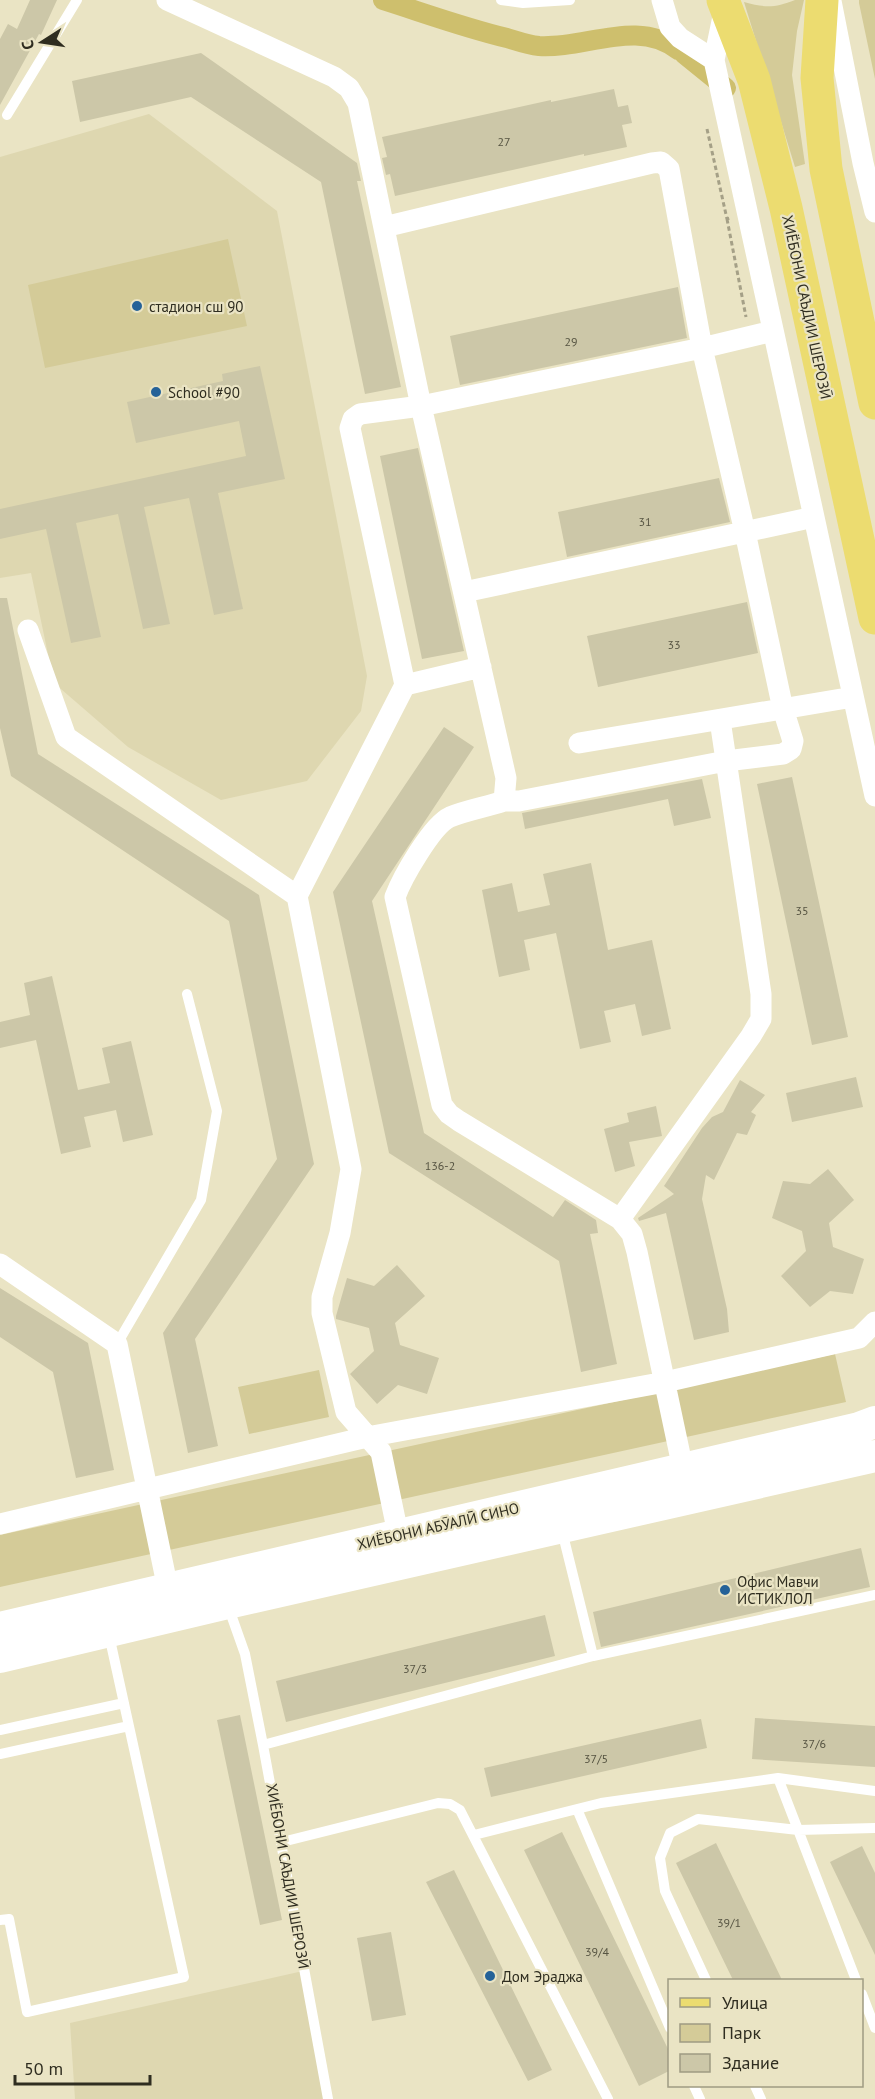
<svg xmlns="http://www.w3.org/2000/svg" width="875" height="2099" font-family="'PT Sans',sans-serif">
<rect width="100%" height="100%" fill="#eae4c4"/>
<!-- built -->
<path fill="#ded7b0" d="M149 114 277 211 367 676 361 711 307 781 221 800 128 747 54 683 31 573 0 578V157Z
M303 1971 331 2099H75L70 2023Z"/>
<!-- green -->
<path fill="#d4cb98" d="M795 0H804L797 31 792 75 805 164 795 167 744 2C765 8 775 8 795 0Z
M859 0H875V79L859 3Z
M228 239 247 326 45 368 28 285Z
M835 1354 846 1402 0 1587V1535Z
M319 1370 329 1417 249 1434 238 1387Z"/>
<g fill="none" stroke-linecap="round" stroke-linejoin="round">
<!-- canal -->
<path stroke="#cebf6d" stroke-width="20" d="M383 0C424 13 465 28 507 38 517 41 528 45 539 46 585 49 638 18 678 50
M684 54 726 88"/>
</g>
<!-- building -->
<path fill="#ccc7a8" d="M30 0H57L41 35 39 34 0 105V39L8 24 17 29Z
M201 53 357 163 361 181H357L401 387 365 394 321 182 191 97 80 122 72 81Z
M614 89 618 107 628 105 632 123 622 125 627 147 584 156V154L395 196 390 174 386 175 382 158 387 157 382 137 551 100V102Z
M678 287 687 338 460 385 450 336Z
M260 366 285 479 218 493 243 609 214 615 189 498 144 507 170 624 143 629 118 514 76 523 101 637 71 643 46 529 0 539V509L246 456 239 421 136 443 127 402 223 381 222 374Z
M418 448 464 651 422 659 380 456Z
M719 478 730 522 567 557 558 512Z
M0 598H7L38 754 259 895 314 1164 195 1339 218 1446 188 1453 163 1333 277 1159 229 921 11 776 0 728Z
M747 602 758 653 598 687 587 636Z
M444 727 474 747 372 901 424 1133 553 1217 565 1200 596 1220 598 1233 590 1234 617 1364 581 1372 559 1261 389 1153 333 892Z
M792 777 848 1037 812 1045 757 784Z
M702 779 711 818 674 826 668 799 525 829 522 813Z
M591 863 608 950 652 940 671 1029 642 1036 635 1004 604 1011 611 1042 580 1049 556 933 524 940 530 970 499 977 482 890 512 883 518 912 550 905 543 874Z
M52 976 78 1090 110 1083 102 1048 131 1041 153 1135 123 1142 116 1110 84 1117 91 1147 61 1154 36 1040 0 1048V1022L30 1015 24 983Z
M856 1077 863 1107 792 1122 786 1093Z
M740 1080 765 1095 751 1112 756 1115 747 1135 737 1133 714 1180 706 1175 702 1199 727 1309 729 1332 694 1340 666 1213 639 1221 638 1218 674 1194 664 1186 702 1128 712 1117 723 1112Z
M656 1106 662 1136 629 1142 635 1166 615 1172 604 1129 629 1122 627 1113Z
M828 1169 854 1200 829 1223 833 1247 864 1259 853 1294 830 1291 810 1307 781 1276 806 1251 802 1231 772 1218 783 1181 810 1184Z
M397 1265 425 1296 395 1323 400 1345 439 1358 427 1394 398 1385 377 1404 350 1374 374 1351 369 1328 336 1319V1316L347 1278 374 1286Z
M0 1288 88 1343 114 1470 76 1478 53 1372 0 1337Z
M861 1548 870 1587 601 1647 593 1612Z
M545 1615 555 1656 286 1722 276 1681Z
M240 1715 282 1920 260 1925 217 1720Z
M755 1718 875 1726V1767L752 1759Z
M701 1719 707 1748 491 1797 484 1768Z
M562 1832 669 2051V2071L639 2086 524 1850Z
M716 1843 782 1980H733L676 1863Z
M862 1846 875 1873V1955L830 1862Z
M454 1870 552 2070 528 2081 426 1882Z
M391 1932 406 2015 372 2021 357 1938Z"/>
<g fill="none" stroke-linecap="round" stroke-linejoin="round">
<!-- path -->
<path stroke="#a5a087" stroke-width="3" stroke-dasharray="4.5 3" stroke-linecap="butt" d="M707 129 727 219 730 218
M727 219 746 317"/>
<!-- lane -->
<path stroke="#fff" stroke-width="10" d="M501 0 523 3 570 0
M7 115 77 0
M117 1344 201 1200 217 1111 187 994
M562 1531 593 1656
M228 1606 245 1654 263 1745 328 2099
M0 1730 124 1703
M263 1745 593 1656 875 1595
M0 1754 129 1726
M778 1778 856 1980
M577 1809 670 2028
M474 1835 601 1803 778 1778 875 1791
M282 1842 438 1803 450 1804 460 1810 608 2099
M0 1920 9 1919 27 2012 184 1977 109 1635
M706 1980 665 1891 660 1858 670 1833 698 1819 798 1830 875 1828
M862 1994 875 2028
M694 2086 700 2099
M755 2086 761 2099"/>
<!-- street -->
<path stroke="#fff" stroke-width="21" d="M167 0 334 77 349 88 358 103 421 406 506 778 504 801C486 807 467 810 450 817 432 825 402 878 395 897L442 1105 449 1114 459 1121 620 1219 632 1234 637 1252 683 1469
M662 0 670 27 680 38 714 60
M831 1 863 163 875 212
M725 7 714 60 875 796
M384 227 652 163 661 162 669 169 702 348 745 532 783 709 793 741 791 749 783 754 726 761 519 801H504
M464 592 814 517
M28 630 66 737 297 896 351 1169 340 1233 322 1297V1313L346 1412 381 1452 401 1548
M405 685 350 428 353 419 360 414 421 406 702 348 773 331
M579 743 853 697
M297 896 405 685 481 667
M620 1219 751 1036 761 1019V994L720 720
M0 1264 117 1344 168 1589
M0 1524 367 1437 665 1382 859 1338 875 1322"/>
<!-- secondary -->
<path stroke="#fff" stroke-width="32" d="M0 1628 859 1428 875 1422
M0 1657 228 1603 875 1456"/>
<!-- primary -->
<path stroke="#ecdc70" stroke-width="33" d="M723 0 754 80 786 208 875 618
M822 0 817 78 826 169 875 403"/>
</g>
<!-- markers -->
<g fill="#256298" stroke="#eae4c4" stroke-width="2">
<circle cx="137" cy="306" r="6"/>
<circle cx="156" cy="392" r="6"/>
<circle cx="725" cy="1590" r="6"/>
<circle cx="490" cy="1976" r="6"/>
</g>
<g text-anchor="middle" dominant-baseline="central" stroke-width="4.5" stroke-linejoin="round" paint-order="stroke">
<!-- number labels -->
<g font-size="12" fill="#565442">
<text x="504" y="141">27</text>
<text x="571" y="341">29</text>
<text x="645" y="521">31</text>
<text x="674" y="644">33</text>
<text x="802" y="910">35</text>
<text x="440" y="1165">136-2</text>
<text x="415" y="1668">37/3</text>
<text x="814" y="1743">37/6</text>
<text x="596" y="1758">37/5</text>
<text x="729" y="1922">39/1</text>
<text x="597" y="1951">39/4</text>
</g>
<!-- poi labels -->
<g font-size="15" fill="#2f2d20" stroke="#eae4c4" text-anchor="start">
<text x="149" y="306">стадион сш 90</text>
<text x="168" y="392">School #90</text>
<text x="737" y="1581">Офис Мавчи<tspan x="737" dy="17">ИСТИКЛОЛ</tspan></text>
<text x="502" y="1976">Дом Эраджа</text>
</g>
<!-- street labels -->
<g font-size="15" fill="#2f2d20" stroke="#eae4c4">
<text transform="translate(807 307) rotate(78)">ХИЁБОНИ САЪДИИ ШЕРОЗӢ</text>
<text transform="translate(438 1526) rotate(-13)">ХИЁБОНИ АБӮАЛӢ СИНО</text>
<text transform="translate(288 1876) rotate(80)">ХИЁБОНИ САЪДИИ ШЕРОЗӢ</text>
</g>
</g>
<!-- legend -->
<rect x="668" y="1979" width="195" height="108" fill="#eae4c4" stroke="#9f9b82" stroke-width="1.5"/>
<rect x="680" y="1998" width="30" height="9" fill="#ecdc70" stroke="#9f9b82" stroke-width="1.5"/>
<text x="722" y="2009" font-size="18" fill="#2f2d20">Улица</text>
<rect x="680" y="2024" width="30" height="18" fill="#d4cb98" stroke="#9f9b82" stroke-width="1.5"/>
<text x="722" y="2039" font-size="18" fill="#2f2d20">Парк</text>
<rect x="680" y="2054" width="30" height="18" fill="#ccc7a8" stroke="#9f9b82" stroke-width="1.5"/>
<text x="722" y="2069" font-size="18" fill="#2f2d20">Здание</text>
<!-- north arrow -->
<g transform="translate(42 42) rotate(258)" stroke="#eae4c4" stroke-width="4.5" paint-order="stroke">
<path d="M0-4.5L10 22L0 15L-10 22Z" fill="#2f2d20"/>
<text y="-9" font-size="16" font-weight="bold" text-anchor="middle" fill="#2f2d20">С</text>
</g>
<!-- scale -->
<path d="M15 2075v9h135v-9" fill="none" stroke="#2f2d20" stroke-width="3"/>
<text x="24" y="2075" font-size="18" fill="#2f2d20" stroke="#eae4c4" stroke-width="4.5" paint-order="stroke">50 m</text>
</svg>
